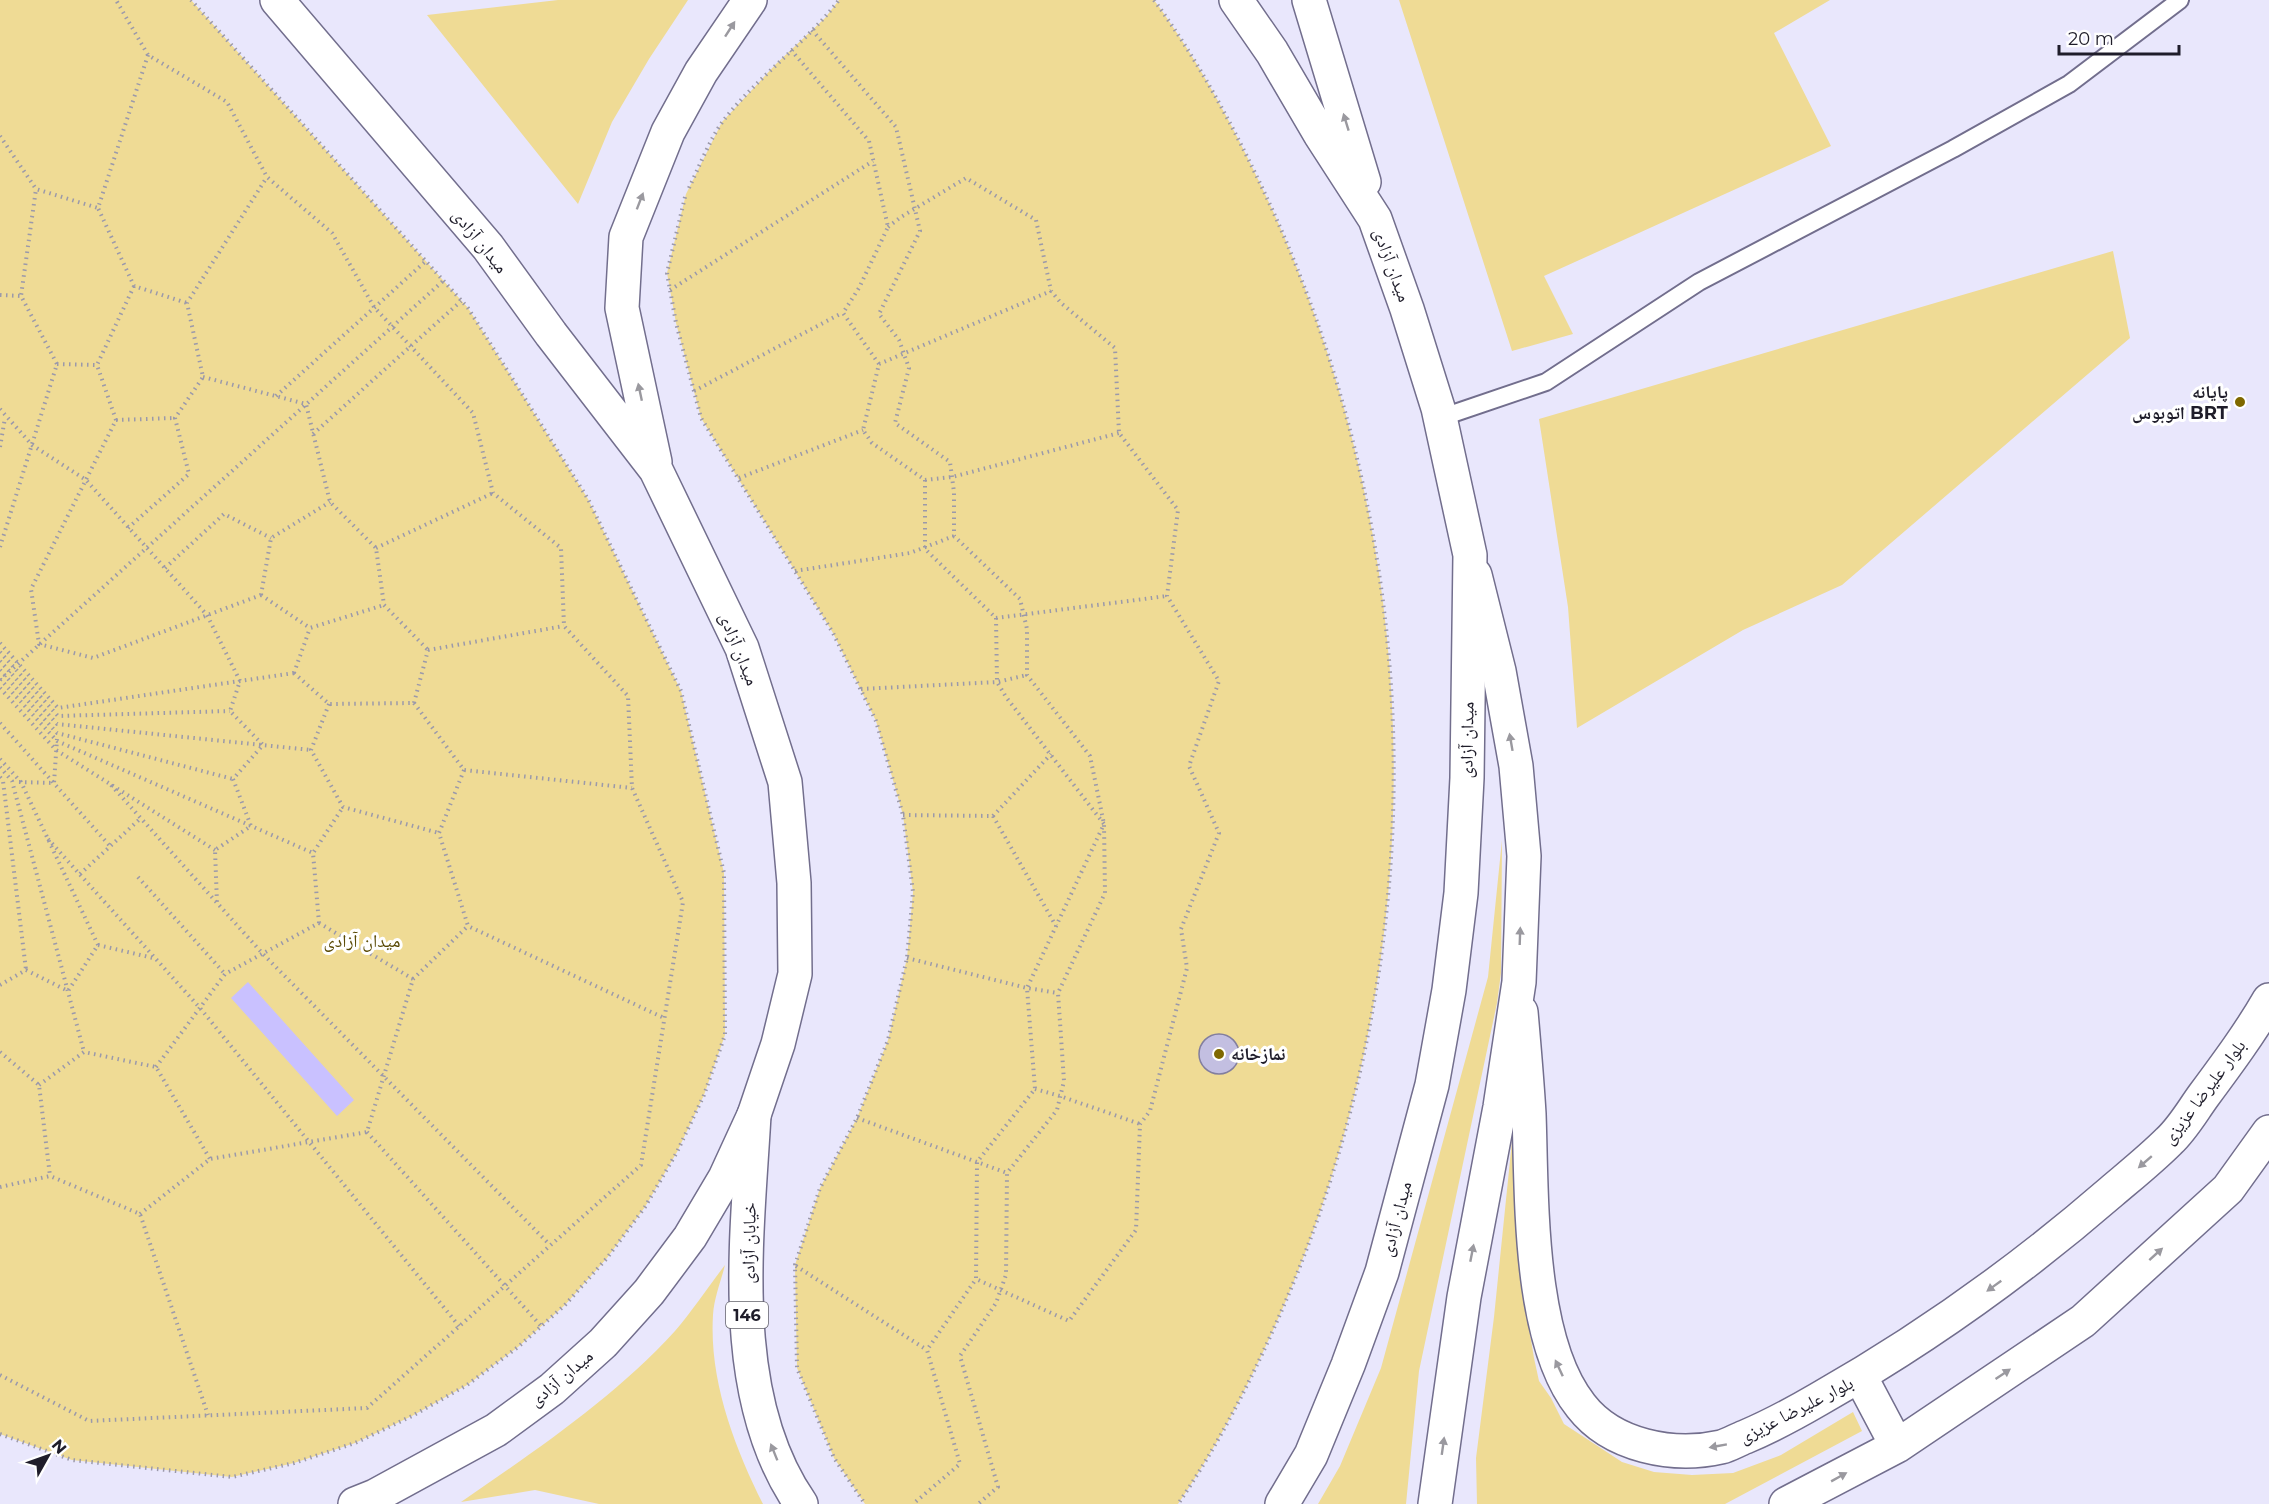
<svg xmlns="http://www.w3.org/2000/svg" width="2269" height="1504" font-family="Montserrat,'Noto Naskh Arabic',sans-serif">
<rect width="100%" height="100%" fill="#e9e7fc"/>
<!-- green -->
<path fill="#efdb95" d="M0 0H191L468 308 588 499 681 691 724 873 725 1035 704 1095 677 1152 645 1207 607 1258 565 1305 518 1347 467 1385 412 1416 355 1443 294 1463 232 1477 72 1460 0 1434Z
M558 0H688L649 59 612 122 578 204 427 15Z
M839 0H1154C1201 64 1239 137 1272 209 1427 553 1435 942 1290 1291 1259 1365 1223 1438 1178 1504H865L834 1458 797 1368 795 1265 820 1188 857 1118 888 1040 907 958 913 892 903 815 876 721 833 633 701 418 676 323 667 273 686 194 722 122 777 63 825 18Z
M1399 0H1830L1774 33 1831 146 1544 276 1573 334 1512 351Z
M2113 251 2130 338 1842 585 1743 630 1577 728 1568 607 1539 419Z
M1502 840 1501 973 1497 1003 1419 1371 1406 1504H1318L1340 1466 1381 1368 1488 977Z
M1516 1102 1514 1203 1519 1268 1534 1358 1539 1381 1551 1398 1564 1424 1622 1462 1654 1472 1692 1475 1733 1473 1781 1455 1853 1412 1862 1431 1725 1504H1477L1476 1458 1494 1317Z
M725 1265C721 1281 714 1298 713 1315 709 1380 734 1446 763 1504H599L535 1490 461 1502C536 1450 613 1399 675 1331 693 1310 708 1287 725 1265Z"/>
<!-- water -->
<path fill="#c9c1ff" d="M248 982 354 1100 337 1116 231 998Z"/>
<!-- building -->
<path fill="#c3bfe1" stroke="#827e9e" stroke-width="1.5" d="M1199 1054a20 20 0 1 1 40 0a20 20 0 1 1-40 0Z"/>
<g fill="none" stroke-linecap="round" stroke-linejoin="round">
<defs>
<path id="lane" d="M1440 418 1546 382 1699 282 1953 149 2069 84 2180 0"/>
<path id="secondary" d="M1521 1012C1524 1046 1527 1080 1529 1114 1532 1197 1528 1340 1581 1406 1612 1446 1673 1458 1721 1447 1729 1445 1737 1440 1745 1437 1771 1426 1795 1413 1819 1399 1923 1340 2021 1270 2111 1192 2131 1175 2151 1159 2169 1141 2183 1128 2193 1110 2204 1095 2227 1064 2250 1033 2269 1000
M1860 1376 1897 1446
M1786 1504 1897 1446 2083 1321 2228 1189 2269 1132"/>
<path id="primary" d="M754 1115C747 1240 726 1396 801 1504
M1435 1504 1464 1297 1500 1107 1519 982 1524 856 1516 766 1499 671 1475 575"/>
<path id="highway" d="M277 0 488 247 551 334 656 470 742 648 785 782 794 883 795 974 778 1044 754 1115 725 1178 690 1237 649 1292 603 1343 552 1389 496 1430 375 1496 355 1504
M1236 0 1272 52 1320 134 1375 219 1407 309 1438 408 1470 555 1467 778 1461 893 1449 990 1432 1085 1382 1272 1348 1365 1311 1455 1282 1504
M1309 0 1364 182
M655 462 622 308 626 237 668 132 701 72 750 0"/>
</defs>
<!-- lane casing -->
<use href="#lane" stroke="#726e8d" stroke-width="20"/>
<!-- secondary casing -->
<use href="#secondary" stroke="#726e8d" stroke-width="36"/>
<!-- primary casing -->
<use href="#primary" stroke="#726e8d" stroke-width="36"/>
<!-- highway casing -->
<use href="#highway" stroke="#726e8d" stroke-width="36"/>
<!-- path -->
<path stroke="#9b99aa" stroke-width="4" stroke-dasharray="1.5 4.5" stroke-linecap="butt" d="M1154 0C1201 64 1239 137 1272 209 1427 553 1435 942 1290 1291 1259 1365 1223 1438 1178 1504
M812 30 896 127 920 231 879 314 899 340 909 368 895 423 950 462 954 492V536L1020 599 1027 629V675L1090 756 1104 824 1105 893 1058 993 1064 1081 1057 1110 1007 1173 1006 1275 996 1303 960 1356 998 1487 978 1504
M791 50 869 141 888 227 859 288 843 313 879 364 863 430 872 443 925 480V549L996 618 997 682 1006 697 1104 824 1027 988 1035 1089 977 1162 976 1279 927 1350 960 1464 913 1504
M148 55 98 208 134 286 187 303
M0 136 36 189 98 208
M689 188C699 167 710 139 723 121 757 77 805 44 839 0
M685 197 667 273 676 323 701 418 833 633 876 721 903 815 913 892 907 958 888 1040 857 1118 820 1188 795 1265 797 1368 834 1458 865 1504
M888 227 901 217 966 178 1036 220 1051 291 1061 303 1115 348 1119 433 1178 510 1167 596 1219 681 1189 766 1219 833 1181 929 1187 968 1150 1111 1140 1124 1136 1230 1069 1321 976 1279
M134 286 97 365 116 420 31 589 39 644 93 658 261 595
M670 290 873 161
M0 295 21 296
M57 364 97 365
M879 364 1051 291
M203 377 306 404 330 502 376 548 384 605 428 650
M694 391 842 313
M276 396 426 261
M0 409 32 445 86 480 207 615 240 681 230 711 263 745 233 779 251 826 215 850 217 903
M116 420 175 418
M313 434 461 301
M0 447 5 418
M739 478 863 430
M925 480 952 477 1119 433
M128 528 189 474 175 418 203 377 187 303 267 177
M0 547 57 364 21 296 36 189
M376 548 493 493
M165 568 224 514 271 538
M795 571 910 553 954 536
M261 595 310 628 384 605
M261 595 271 538 330 502
M996 618 1167 596
M0 643 58 708 294 673
M428 650 564 626
M0 652 58 716 230 711
M0 661 57 724 311 750
M0 670 57 733 233 779
M294 673 329 704 414 703
M294 673 310 628
M0 679 57 741 313 853
M0 680 443 281
M0 688 56 750 215 850
M861 689 997 682 1027 675
M414 703 464 770 632 788
M414 703 428 650
M329 704 311 750 343 807 439 833
M0 723 110 846
M0 759 21 782 98 945
M0 767 12 781 84 1052
M464 770 439 833 468 926 664 1018
M0 777 3 781 26 970
M19 782 54 783 57 739
M111 785 263 954 550 1245
M903 815 993 816 1051 754
M993 816 1056 926
M48 839 200 1008 459 1326
M80 874 141 818
M138 877 225 974
M319 923 313 853 343 807
M319 923 413 979
M907 958 1027 988 1058 993
M0 985 26 970 68 991 98 945 153 958
M0 1052 39 1085 50 1176
M156 1067 225 974 319 923
M39 1085 84 1052 156 1067 210 1159
M1035 1089 1060 1096 1140 1124
M857 1118 1007 1173
M367 1132 541 1326
M0 1187 50 1176 140 1214 208 1415
M140 1214 210 1159 367 1132 413 979 468 926
M796 1266 927 1350
M0 1375 89 1421 367 1408 641 1165 683 902 632 788 628 696 564 626 561 548 493 493 473 413 374 307 332 233 267 177 227 102 148 55 116 0
M0 1434 72 1460 232 1477 294 1463 355 1443 412 1416 467 1385 518 1347 565 1305 607 1258 645 1207 677 1152 704 1095 725 1035 724 873 681 691 588 499 468 308 191 0"/>
<!-- lane -->
<use href="#lane" stroke="#fff" stroke-width="16"/>
<!-- secondary -->
<use href="#secondary" stroke="#fff" stroke-width="33"/>
<!-- primary -->
<use href="#primary" stroke="#fff" stroke-width="33"/>
<!-- highway -->
<use href="#highway" stroke="#fff" stroke-width="33"/>
</g>
<!-- one-way arrows -->
<defs><path id="oneway-solid" d="M-6-.8H1V-3.2L6.5 0L1 3.2V.8H-6Z" transform="scale(1.5)"/></defs>
<g fill="#9a999f">
<use href="#oneway-solid" transform="translate(730 29) rotate(-57)"/>
<use href="#oneway-solid" transform="translate(1346 122) rotate(-107)"/>
<use href="#oneway-solid" transform="translate(640 201) rotate(-69)"/>
<use href="#oneway-solid" transform="translate(640 392) rotate(-102)"/>
<use href="#oneway-solid" transform="translate(1511 742) rotate(-100)"/>
<use href="#oneway-solid" transform="translate(1520 936) rotate(-88)"/>
<use href="#oneway-solid" transform="translate(2145 1162) rotate(139)"/>
<use href="#oneway-solid" transform="translate(1472 1253) rotate(-79)"/>
<use href="#oneway-solid" transform="translate(2156 1254) rotate(-42)"/>
<use href="#oneway-solid" transform="translate(1994 1286) rotate(144)"/>
<use href="#oneway-solid" transform="translate(1559 1368) rotate(-115)"/>
<use href="#oneway-solid" transform="translate(2003 1374) rotate(-34)"/>
<use href="#oneway-solid" transform="translate(1443 1446) rotate(-82)"/>
<use href="#oneway-solid" transform="translate(1718 1446) rotate(170)"/>
<use href="#oneway-solid" transform="translate(774 1452) rotate(-112)"/>
<use href="#oneway-solid" transform="translate(1839 1477) rotate(-29)"/>
</g>
<!-- markers -->
<g fill="#7f6800" stroke="#fff" stroke-width="2">
<circle cx="2240" cy="402" r="6"/>
<circle cx="1219" cy="1054" r="6"/>
</g>
<g text-anchor="middle" dominant-baseline="central" stroke-width="6" stroke-linejoin="round" paint-order="stroke">
<!-- shield labels -->
<rect fill="#fff" stroke="#62616a" stroke-width="1.5" x="726" y="1302" width="42" height="26" rx="4.5"/>
<g font-size="16" font-weight="bold" fill="#1f1d2a">
<text x="747" y="1315">146</text>
</g>
<!-- street labels -->
<g font-size="18" fill="#1f1d2a" stroke="#fff">
<text transform="translate(480 241) rotate(51)">میدان آزادی</text>
<text transform="translate(1392 265) rotate(70)">میدان آزادی</text>
<text transform="translate(739 649) rotate(68)">میدان آزادی</text>
<text transform="translate(1467 740) rotate(-89)">میدان آزادی</text>
<text transform="translate(2204 1092) rotate(-53)">بلوار علیرضا عزیزی</text>
<text transform="translate(1396 1219) rotate(-75)">میدان آزادی</text>
<text transform="translate(749 1243) rotate(-89)">خیابان آزادی</text>
<text transform="translate(561 1378) rotate(-40)">میدان آزادی</text>
<text transform="translate(1796 1410) rotate(-27)">بلوار علیرضا عزیزی</text>
</g>
<!-- poi labels -->
<g font-size="18" font-weight="bold" fill="#1f1d2a" stroke="#fff" text-anchor="end">
<text x="2228" y="392">پایانه<tspan x="2228" dy="21">اتوبوس BRT</tspan></text>
<text x="1231" y="1054" text-anchor="start">نمازخانه</text>
</g>
<!-- park labels -->
<g font-size="18" fill="#5a4a05" stroke="#fff">
<text x="362" y="941">میدان آزادی</text>
</g>
</g>
<!-- north arrow -->
<g transform="translate(48 1456) rotate(50)" stroke="#ffffff" stroke-width="4.5" paint-order="stroke">
<path d="M0-4.5L10 22L0 15L-10 22Z" fill="#1f1d2a"/>
<text y="-9" font-size="16" font-weight="bold" text-anchor="middle" fill="#1f1d2a">N</text>
</g>
<!-- scale -->
<path d="M2059 45v9h120v-9" fill="none" stroke="#1f1d2a" stroke-width="3"/>
<text x="2068" y="45" font-size="18" fill="#1f1d2a" stroke="#ffffff" stroke-width="4.5" paint-order="stroke">20 m</text>
</svg>
